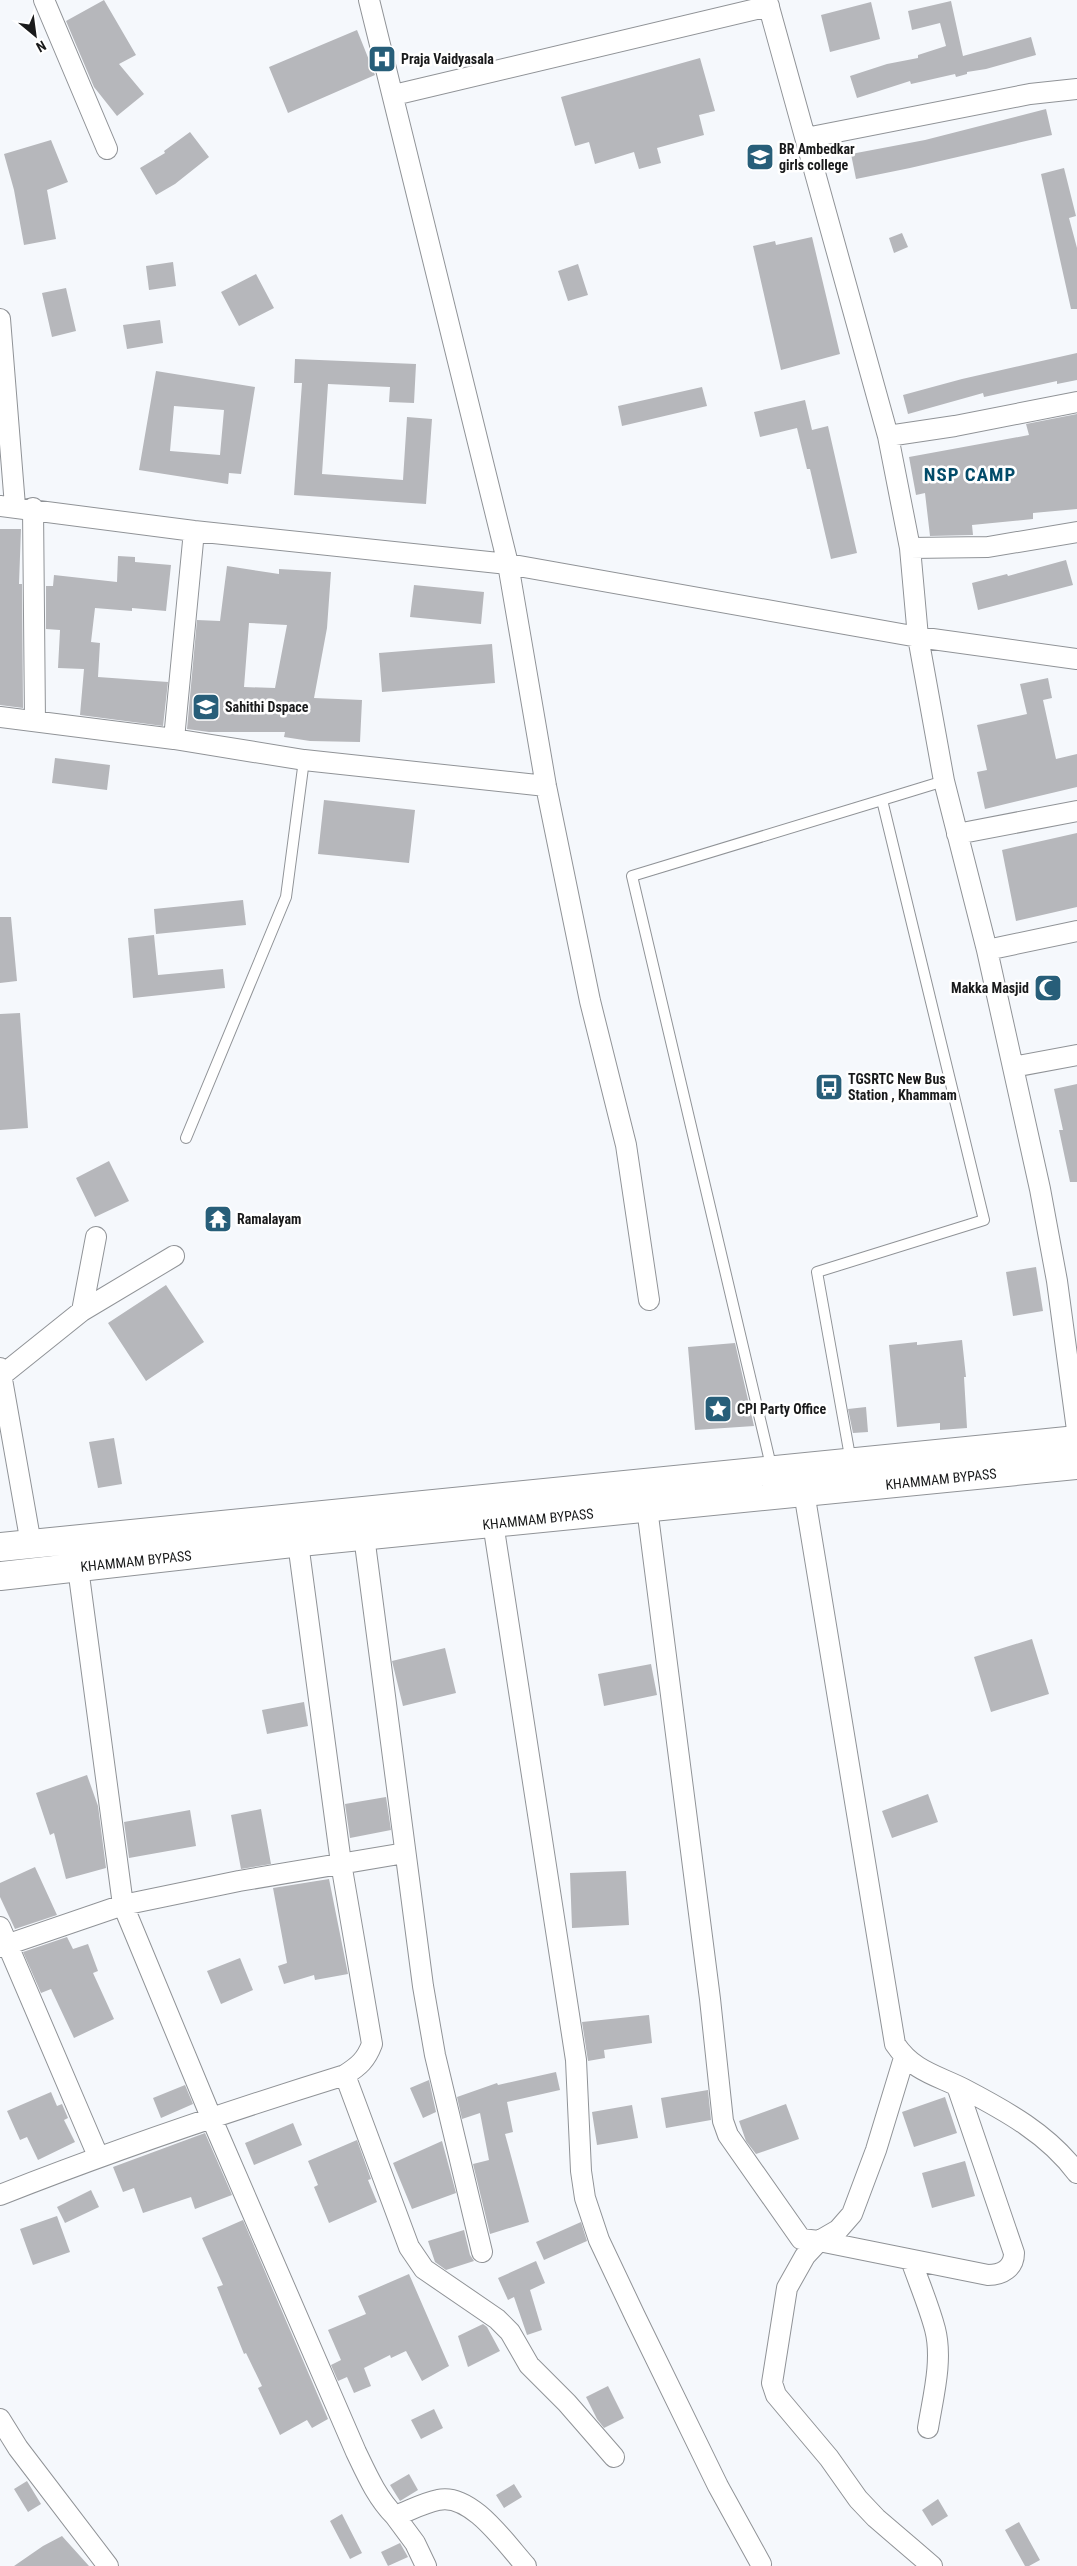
<svg xmlns="http://www.w3.org/2000/svg" width="1077" height="2566" font-family="'Roboto Condensed',sans-serif">
<rect width="100%" height="100%" fill="#f5f8fc"/>
<!-- building -->
<path fill="#b6b7bb" fill-rule="evenodd" d="M104 0 136 55 119 64 144 94 117 116 94 87 66 21Z
M951 1 963 56 1031 37 1036 55 986 69 967 72V74L956 77 955 74 911 84 910 81 857 98 850 76 887 64 918 58V55L946 46 940 23 912 30 908 11Z
M871 2 880 39 830 52 821 15Z
M357 30 375 75 288 113 269 67Z
M700 58 715 111 699 115 704 135 657 148 661 163 639 169 634 152 595 164 589 142 575 146 561 97Z
M1046 109 1052 135 910 168 856 179 851 154 925 140Z
M190 132 209 157 175 184 156 195 140 168 165 153 164 151Z
M51 140 68 182 47 190 56 239 24 245 14 190 4 154Z
M1064 168 1076 216 1069 218 1077 248V309H1071L1041 174Z
M902 233 908 247 894 253 889 238Z
M812 237 840 354 781 370 753 246 775 241 776 245Z
M173 262 176 286 149 290 146 266Z
M578 264 588 295 568 301 558 271Z
M256 274 274 308 239 326 221 292Z
M66 288 76 331 52 337 42 293Z
M160 320 163 343 127 349 123 325Z
M1077 353V380L1057 384V381L984 397 983 393 908 414 903 395 962 379Z
M295 359 416 364 414 403 389 402 390 387 328 384 322 474 403 480 407 417 432 419 426 504 294 495 302 383H294Z
M156 371 255 387 241 474 229 473 228 484 139 470ZM174 406 224 410 220 455 170 451Z
M702 387 707 406 622 426 618 406Z
M805 400 812 430 828 426 857 553 831 559 810 469H807L797 428 760 437 754 412Z
M1077 414V509L1033 513V519L972 525 973 535 930 536 925 493 916 495 909 457 1029 435 1026 424Z
M0 529H21L19 584H22L23 708 0 705Z
M118 556 135 557V562L171 565 166 611 132 608V611L95 608 91 642 100 643 98 677 168 682 163 726 80 715 84 669 58 668 60 630 46 629V586H53L54 575 117 582Z
M1066 560 1073 585 978 610 972 583 1007 574 1008 576Z
M227 566 279 574V569L331 572 327 628 314 698 362 700 360 742 310 741 284 737 285 732H209L187 729 197 620 220 621ZM249 623 287 625 275 688 244 687Z
M414 585 484 592 481 624 410 617Z
M492 644 495 683 382 692 379 653Z
M1048 678 1052 698 1043 700 1056 759 1077 754V787L985 809 977 772 987 770 977 725 1027 714 1020 684Z
M55 758 110 765 107 790 52 783Z
M324 800 415 810 409 863 318 854Z
M1077 833V907L1016 921 1002 850Z
M243 900 246 925 156 934 154 909Z
M0 917H11L17 981 0 983Z
M154 935 158 975 223 969 225 988 133 998 128 938Z
M20 1013 28 1128 0 1130V1014Z
M1077 1084V1182H1070L1059 1130H1063L1054 1089Z
M109 1161 129 1201 95 1217 76 1178Z
M1036 1267 1043 1311 1013 1316 1006 1272Z
M166 1285 204 1342 146 1381 108 1323Z
M962 1340 966 1377H964L967 1428 940 1430V1423L897 1427 889 1345 917 1342V1345Z
M735 1343 754 1426 695 1430 688 1347Z
M866 1407 868 1432 853 1433 848 1409Z
M114 1438 122 1484 98 1488 89 1442Z
M1032 1639 1049 1694 991 1712 974 1657Z
M445 1648 456 1693 403 1706 392 1661Z
M651 1664 657 1695 604 1706 598 1674Z
M304 1702 308 1726 267 1734 262 1710Z
M87 1775 98 1806 106 1868 66 1879 54 1833 50 1835 36 1793Z
M928 1794 938 1822 892 1838 882 1811Z
M386 1797 391 1830 350 1838 345 1804Z
M261 1809 271 1864 241 1869 231 1815Z
M190 1810 196 1846 129 1858 124 1822Z
M35 1867 57 1915 15 1929 0 1897V1883Z
M626 1871 629 1925 572 1928 570 1873Z
M329 1879 348 1974 315 1980 314 1975 284 1984 278 1966 287 1963 273 1888Z
M67 1937 73 1949 88 1944 98 1971 93 1973 114 2019 74 2038 51 1989 41 1993 23 1952Z
M240 1958 253 1990 221 2004 207 1971Z
M649 2015 652 2043 604 2050 605 2058 588 2061 582 2022Z
M556 2072 560 2090 507 2102 513 2132 505 2134 529 2222 490 2234 473 2164 489 2160 480 2113 462 2119 457 2097 497 2083 498 2085Z
M429 2080 436 2112 423 2118 410 2088Z
M185 2085 193 2104 161 2118 153 2098Z
M708 2090 711 2120 666 2128 661 2098Z
M51 2092 57 2106 62 2104 68 2118 64 2120 75 2142 38 2160 27 2137 20 2140 7 2111Z
M945 2097 957 2133 914 2147 902 2112Z
M786 2104 799 2139 756 2154 746 2141 739 2121Z
M632 2105 638 2138 597 2145 592 2112Z
M293 2123 302 2145 254 2165 245 2143Z
M205 2133 232 2195 195 2209 191 2197 143 2213 134 2188 123 2192 113 2167Z
M357 2140 371 2179 368 2180 377 2202 329 2223 314 2187 318 2185 308 2161Z
M442 2141 456 2193 412 2209 393 2163Z
M965 2161 975 2196 932 2208 922 2173Z
M91 2190 99 2207 65 2223 57 2207Z
M57 2216 70 2252 33 2265 20 2229Z
M243 2220 328 2419 312 2428 307 2420 280 2435 258 2388 262 2386 246 2353 244 2354 217 2287 223 2285 202 2238Z
M581 2222 587 2241 544 2260 536 2242Z
M464 2230 470 2255 474 2261 446 2270 435 2262 428 2241Z
M536 2261 545 2283 530 2290 542 2330 527 2335 514 2297 508 2300 498 2278Z
M409 2274 449 2366 422 2381 406 2351 391 2358 390 2355 364 2368 371 2386 354 2393 347 2377 338 2381 331 2365 341 2360 328 2330 366 2314 358 2296Z
M483 2324 487 2327 500 2351 468 2367 458 2336Z
M608 2386 624 2418 604 2428 597 2419 586 2397Z
M434 2409 443 2428 421 2439 411 2420Z
M409 2474 418 2490 400 2501 390 2485Z
M27 2481 41 2504 28 2512 14 2489Z
M514 2484 522 2497 504 2508 496 2495Z
M938 2499 948 2516 932 2526 922 2510Z
M342 2514 362 2553 350 2559 330 2521Z
M1019 2522 1040 2560 1029 2566H1025L1005 2530Z
M62 2536 89 2566H14L43 2546Z
M400 2543 408 2557 388 2566 381 2552Z"/>
<g fill="none" stroke-linecap="round" stroke-linejoin="round">
<defs>
<path id="service" d="M186 1138 286 897 304 760
M851 1462 817 1272 984 1220 882 800 944 781
M772 1470 632 876 882 800"/>
<path id="minor" d="M44 0 107 149
M767 0 888 436 910 548 918 637 944 781 987 950 1040 1189 1057 1281 1077 1430
M394 95 769 6
M806 138 1030 94 1077 89
M0 319 15 506
M888 436 955 426 1077 402
M0 506 194 531 508 564 369 0
M33 508 35 721
M910 548 988 547 1077 532
M0 717 174 739 304 760 546 786
M174 739 194 531
M957 834 1077 811
M987 950 1077 931
M1013 1067 1077 1055
M649 1300 626 1145 590 1001 546 786 508 564 918 637 1077 659
M82 1311 96 1237
M0 1368 31 1544
M1 1376 82 1311 174 1256
M804 1492 895 2044C913 2071 936 2075 964 2089 1006 2111 1048 2134 1077 2173
M647 1508 710 1999 723 2121 728 2135 801 2239 819 2241 805 2256 787 2288 772 2383 776 2395 829 2458 858 2499 876 2518 932 2566
M493 1523 576 2060 581 2171 585 2198 599 2240 635 2316 718 2486 761 2564
M364 1536 423 1986 435 2055 482 2252
M78 1568 123 1905 211 2117 356 2452C367 2475 377 2498 395 2516 409 2511 423 2503 438 2500 471 2492 506 2544 526 2566
M0 1927 98 2156
M0 1947 123 1905 239 1881 405 1853
M345 2075 409 2247 424 2269 497 2319 510 2332 529 2365 567 2403 614 2457
M0 2195C114 2150 229 2111 345 2075 359 2066 366 2060 372 2044L341 1863 298 1543
M819 2241 988 2275C1002 2275 1014 2268 1014 2253L957 2086
M819 2241 838 2230 852 2214 876 2150 904 2058
M911 2260C919 2283 929 2306 935 2329 943 2360 933 2397 928 2428
M0 2419 18 2448 108 2566
M395 2516 415 2543 426 2566"/>
<path id="trunk" d="M0 1547 1077 1440
M0 1576 310 1541 1077 1465"/>
</defs>
<!-- service casing -->
<use href="#service" stroke="#909397" stroke-width="12"/>
<!-- minor casing -->
<use href="#minor" stroke="#909397" stroke-width="22"/>
<!-- trunk casing -->
<use href="#trunk" stroke="#909397" stroke-width="30"/>
<!-- service -->
<use href="#service" stroke="#fff" stroke-width="10"/>
<!-- minor -->
<use href="#minor" stroke="#fff" stroke-width="20"/>
<!-- trunk -->
<use href="#trunk" stroke="#fff" stroke-width="28"/>
</g>
<!-- icons -->
<defs>
<symbol id="hospital-square" viewBox="-11 -11 22 22"><rect x="-9" y="-9" width="18" height="18" rx="4" fill="#275e79" stroke="#fff"/><path d="M-5-5h3v3.5h4V-5h3V5h-3V1.5h-4V5h-3Z" fill="#fff"/></symbol>
<symbol id="university-square" viewBox="-11 -11 22 22"><rect x="-9" y="-9" width="18" height="18" rx="4" fill="#275e79" stroke="#fff"/><path d="M0-5L7-2L0 1L-7-2ZM-4 1L0 2.5L4 1V4Q0 6-4 4Z" fill="#fff"/></symbol>
<symbol id="school-square" viewBox="-11 -11 22 22"><rect x="-9" y="-9" width="18" height="18" rx="4" fill="#275e79" stroke="#fff"/><path d="M0-5L7-2L0 1L-7-2ZM-4 1L0 2.5L4 1V4Q0 6-4 4Z" fill="#fff"/></symbol>
<symbol id="mosque-square" viewBox="-11 -11 22 22"><rect x="-9" y="-9" width="18" height="18" rx="4" fill="#275e79" stroke="#fff"/><path d="M3.5-4.9A6 6 0 1 0 3.5 4.9A5 5 0 1 1 3.5-4.9Z" fill="#fff"/></symbol>
<symbol id="bus-square" viewBox="-11 -11 22 22"><rect x="-9" y="-9" width="18" height="18" rx="4" fill="#275e79" stroke="#fff"/><path d="M-5-6H5V4H4V6H2V4H-2V6H-4V4H-5ZM-3.5-4V0h7V-4ZM-3.5 1.2v1.5H-2V1.2ZM2 1.2v1.5H3.5V1.2Z" fill="#fff"/></symbol>
<symbol id="temple-square" viewBox="-11 -11 22 22"><rect x="-9" y="-9" width="18" height="18" rx="4" fill="#275e79" stroke="#fff"/><path d="M0-6L5-2H3V0L6.5 2.5H4V6H1.5V3h-3V6H-4V2.5H-6.5L-3 0V-2H-5Z" fill="#fff"/></symbol>
<symbol id="sight-square" viewBox="-11 -11 22 22"><rect x="-9" y="-9" width="18" height="18" rx="4" fill="#275e79" stroke="#fff"/><path d="M0-6L1.8-2.2L6-1.7L2.9 1.2L3.7 5.4L0 3.3L-3.7 5.4L-2.9 1.2L-6-1.7L-1.8-2.2Z" fill="#fff"/></symbol>
</defs>
<g fill-rule="evenodd">
<use href="#hospital-square" x="366" y="43" width="32" height="32"/>
<use href="#university-square" x="744" y="141" width="32" height="32"/>
<use href="#school-square" x="190" y="691" width="32" height="32"/>
<use href="#mosque-square" x="1032" y="972" width="32" height="32"/>
<use href="#bus-square" x="813" y="1071" width="32" height="32"/>
<use href="#temple-square" x="202" y="1203" width="32" height="32"/>
<use href="#sight-square" x="702" y="1393" width="32" height="32"/>
</g>
<g text-anchor="middle" dominant-baseline="central" stroke-width="5" stroke-linejoin="round" paint-order="stroke">
<!-- poi labels -->
<g font-size="14" font-weight="bold" fill="#191a1b" stroke="#fff" text-anchor="start">
<text x="401" y="59">Praja Vaidyasala</text>
<text x="779" y="149">BR Ambedkar<tspan x="779" dy="16">girls college</tspan></text>
<text x="225" y="707">Sahithi Dspace</text>
<text x="1029" y="988" text-anchor="end">Makka Masjid</text>
<text x="848" y="1079">TGSRTC New Bus<tspan x="848" dy="16">Station , Khammam</tspan></text>
<text x="237" y="1219">Ramalayam</text>
<text x="737" y="1409">CPI Party Office</text>
</g>
<!-- street labels -->
<g font-size="14" fill="#191a1b" stroke="#fff">
<text transform="translate(941 1479) rotate(-6)">KHAMMAM BYPASS</text>
<text transform="translate(538 1519) rotate(-6)">KHAMMAM BYPASS</text>
<text transform="translate(136 1561) rotate(-6)">KHAMMAM BYPASS</text>
</g>
<!-- district labels -->
<g font-size="19" font-weight="bold" letter-spacing="1" fill="#024b69" stroke="#fff">
<text x="970" y="474">NSP CAMP</text>
</g>
</g>
<!-- north arrow -->
<g transform="translate(35 35) rotate(151)" stroke="#ffffff" stroke-width="4" paint-order="stroke">
<path d="M0-4L9 19L0 12L-9 19Z" fill="#191a1b"/>
<text y="-8" font-size="14" font-weight="bold" text-anchor="middle" fill="#191a1b">N</text>
</g>
</svg>
